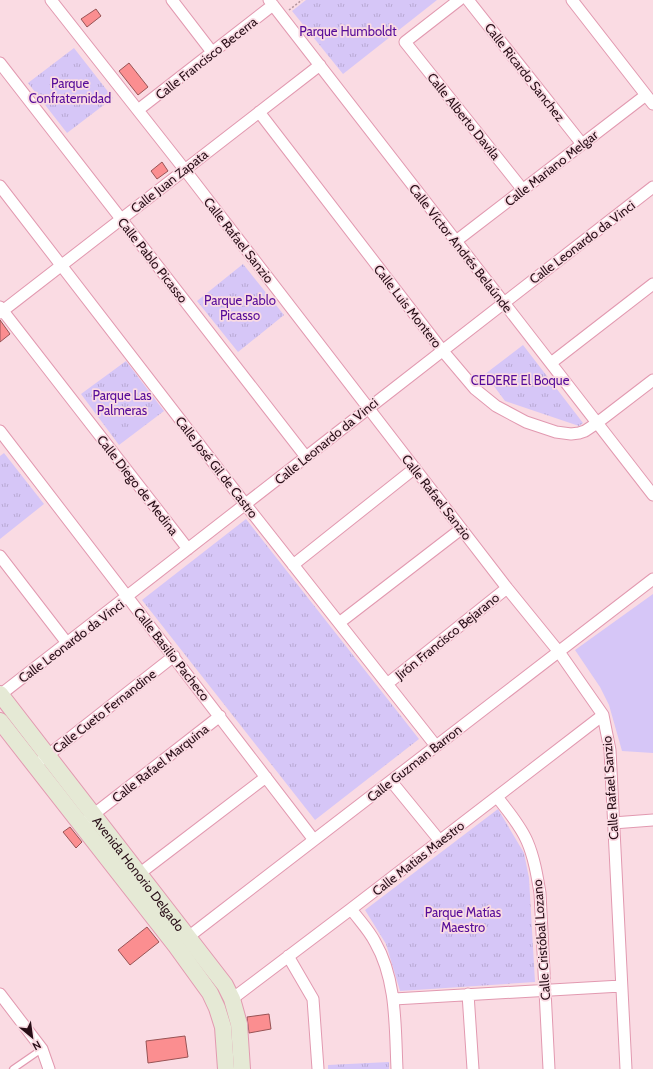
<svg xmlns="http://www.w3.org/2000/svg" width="653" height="1069" font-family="Cabin,sans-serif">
<defs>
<pattern id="park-tufts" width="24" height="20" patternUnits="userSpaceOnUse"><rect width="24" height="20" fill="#d6c6f7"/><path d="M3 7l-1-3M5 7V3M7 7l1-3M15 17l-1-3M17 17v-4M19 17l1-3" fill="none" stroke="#b8a9d3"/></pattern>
</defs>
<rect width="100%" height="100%" fill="#fadbe3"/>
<!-- green -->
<path fill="#d6c6f7" d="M653 594V753L622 751 609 705 600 687 575 650Z"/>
<!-- park -->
<path fill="url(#park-tufts)" d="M306 0H437L343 74 292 11Z
M74 48 113 98 67 133 28 83Z
M243 264 284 315 238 352 197 301Z
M523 345 583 423 579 426 505 401 485 374Z
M126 361 164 411 119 445 81 394Z
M4 453 44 504 0 539V456Z
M246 519 419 739 315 820 142 600Z
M498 809 524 853 529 878 535 982 400 991 386 944 365 910Z
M389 1062V1069H328V1065Z"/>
<!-- building -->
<path fill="#fb8e90" stroke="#985355" d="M96 9 101 16 87 27 81 19Z
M129 63 148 87 138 95 119 71Z
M162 162 168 171 157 179 151 171Z
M0 320 10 334 0 342Z
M70 827 82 842 76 848 63 832Z
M147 927 159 942 130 965 118 950Z
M269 1014 271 1029 249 1033 247 1017Z
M185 1036 188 1057 148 1063 146 1041Z"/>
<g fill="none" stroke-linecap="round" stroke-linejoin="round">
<defs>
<path id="lane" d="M13 1069 42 1049"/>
<path id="street" d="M51 0 185 170 507 588 559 652 603 715 610 750 626 1069
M172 0 212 52
M269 0 653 495
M459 0 405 42 523 190
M468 0 582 144
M572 0 653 104
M0 63 306 457
M138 110 273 5
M259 112 442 350 475 389 496 406 526 422 556 432 571 434 579 433 585 431 597 423 653 380
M0 186 246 505 436 746
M456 241 646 95
M0 307 188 549
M0 313 320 65
M551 363 653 284
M0 431 314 840
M0 556 67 643
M293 565 415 468
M339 623 461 529
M387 684 507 588
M0 695C219 527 434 355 653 187
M43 759 174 656
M391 781 440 841
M497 797C508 811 520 825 527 841 534 857 537 875 540 893L549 1069
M89 818 220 716
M613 823 653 820
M139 874 266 777
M351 909C359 920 369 930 375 942 397 980 395 1027 397 1069
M183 941 653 579
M288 956 313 999 318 1069
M0 994 42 1049 49 1069
M468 994 473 1069
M232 999 351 909 603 715
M394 999 621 986"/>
<g id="secondary">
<path id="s1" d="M0 694 225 985 232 999 239 1024 242 1069"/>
<path d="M0 721 176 946 210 993 217 1008 223 1027 226 1069"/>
</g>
</defs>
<!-- lane casing -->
<use href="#lane" stroke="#e299b0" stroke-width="8"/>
<!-- street casing -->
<use href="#street" stroke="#e299b0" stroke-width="13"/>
<!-- secondary casing -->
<use href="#secondary" stroke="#e299b0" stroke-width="18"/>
<!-- path -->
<path stroke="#b4969f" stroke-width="1.5" stroke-dasharray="2 2" stroke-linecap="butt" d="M289 10 302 0"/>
<!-- lane -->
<use href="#lane" stroke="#fff" stroke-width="5.5"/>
<!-- street -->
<use href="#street" stroke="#fff" stroke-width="11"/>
<!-- secondary -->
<use href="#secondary" stroke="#e5e9d5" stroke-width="16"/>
</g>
<g text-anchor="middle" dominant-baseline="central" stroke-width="3.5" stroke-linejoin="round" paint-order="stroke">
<!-- park labels -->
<g font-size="13" fill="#560c99" stroke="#fadbe3">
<text x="348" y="31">Parque Humboldt</text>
<text x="70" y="83">Parque<tspan x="70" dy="15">Confraternidad</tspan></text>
<text x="240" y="300">Parque Pablo<tspan x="240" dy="15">Picasso</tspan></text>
<text x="520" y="380">CEDERE El Boque</text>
<text x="122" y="395">Parque Las<tspan x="122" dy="15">Palmeras</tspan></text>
<text x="463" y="912">Parque Matías<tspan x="463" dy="15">Maestro</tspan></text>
</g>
<!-- street labels -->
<g font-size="13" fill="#290f18" stroke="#fadbe3">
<text transform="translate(206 58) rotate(-38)">Calle Francisco Becerra</text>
<text transform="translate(525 72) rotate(52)">Calle Ricardo Sanchez</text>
<text transform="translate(464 116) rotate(51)">Calle Alberto Davila</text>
<text transform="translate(551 168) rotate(-38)">Calle Mariano Melgar</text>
<text transform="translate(169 181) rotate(-38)">Calle Juan Zapata</text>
<text transform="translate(239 240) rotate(52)">Calle Rafael Sanzio</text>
<text transform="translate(582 242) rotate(-37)">Calle Leonardo da Vinci</text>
<text transform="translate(461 248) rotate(52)">Calle Víctor Andrés Belaúnde</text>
<text transform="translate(153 260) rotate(52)">Calle Pablo Picasso</text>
<text transform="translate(408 306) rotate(52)">Calle Luis Montero</text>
<text transform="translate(326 441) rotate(-39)">Calle Leonardo da Vinci</text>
<text transform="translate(217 467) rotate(52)">Calle José Gil de Castro</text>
<text transform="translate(138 485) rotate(52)">Calle Diego de Medina</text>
<text transform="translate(437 497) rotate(52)">Calle Rafael Sanzio</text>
<text transform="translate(447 636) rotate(-39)">Jirón Francisco Bejarano</text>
<text transform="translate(71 641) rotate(-37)">Calle Leonardo da Vinci</text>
<text transform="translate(172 654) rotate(52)">Calle Basilio Pacheco</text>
<text transform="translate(104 711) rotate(-38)">Calle Cueto Fernandine</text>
<text transform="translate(160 763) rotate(-38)">Calle Rafael Marquina</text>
<text transform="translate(414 763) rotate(-38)">Calle Guzman Barron</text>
<text transform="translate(610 788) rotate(-94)">Calle Rafael Sanzio</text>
<text transform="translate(418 858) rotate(-38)">Calle Matias Maestro</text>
<text stroke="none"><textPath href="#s1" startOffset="227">Avenida Honorio Delgado</textPath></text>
<text transform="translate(541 940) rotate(-94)">Calle Cristóbal Lozano</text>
</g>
</g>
<!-- north arrow -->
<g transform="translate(32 1037) rotate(151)" stroke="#fadbe3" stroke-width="3" paint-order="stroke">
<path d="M0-3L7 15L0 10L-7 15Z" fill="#290f18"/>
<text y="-6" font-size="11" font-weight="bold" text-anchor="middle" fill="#290f18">N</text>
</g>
</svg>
